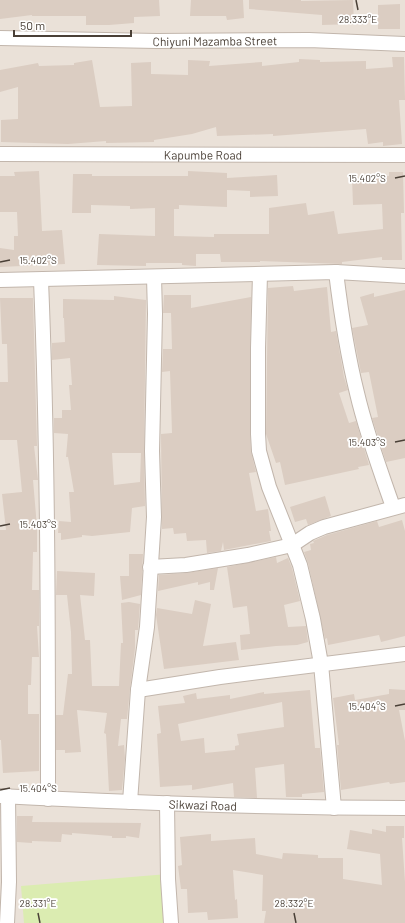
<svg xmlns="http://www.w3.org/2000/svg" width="405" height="923" font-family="Barlow,sans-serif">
<rect width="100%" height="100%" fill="#f6f0ea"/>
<!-- residential -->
<path fill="#eae1d8" d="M0 0H405V923H0Z"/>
<!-- green -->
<path fill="#dbecb1" d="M168 874 173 923H24L21 886Z"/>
<!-- building -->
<path fill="#dbcdc2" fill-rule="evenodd" d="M0 0H159L160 16 134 17V23L109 25H86V16H32V15L0 19Z
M191 0H243L244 18 227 20 226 16H190Z
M249 0H301V1L353 0 354 24 322 25V15L249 9Z
M400 4V29H378V5Z
M392 57H404L405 100H399L402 144 383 146V142L368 144 366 129 273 136V134L217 136 216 127 192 134 154 140V142L106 143V141L68 144 1 142V120L18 119V87L0 92V70L38 63 39 66 74 65V63L92 60 100 107 132 106 131 63 151 62V74L188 75V60L210 61 209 66 262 62V66L299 62V59L320 60V62L366 61V69L393 67Z
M39 171 42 231 62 230 65 264 0 267V248L14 250V236H18L17 212H0V176H15L14 172Z
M188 171 227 173V178L277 175 278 196 250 197V191L227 190V207L179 205V209H174V236L214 237V234H269V208L306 203 308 215 334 211 338 234 383 229 382 204 353 205 352 178 389 176V172H403L404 213H401L402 260H382V257L342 262V264L260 261V262H221L220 254H196V266L182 265V263H146V266L97 265 99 234 155 236V208L130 209V206L91 205V213H72L73 174H92V176H188Z
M293 286 294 291 327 287 331 332 336 331 344 377 348 390 339 393 349 423 356 421 369 465 358 467 359 469 285 485 280 462 276 463 266 434 268 288Z
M405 290V458L386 462 372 418 378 417 369 372 361 373 352 328 368 325 360 297 374 293V297Z
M164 295H191V308L251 297 250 434 251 452 256 472 249 473 256 511 268 509 271 531H269L271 541 224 550 223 542 221 551 207 553 206 540 187 541 186 533 174 534 173 528 162 529 161 434 172 433 170 371 162 372 163 349H172L171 313H163Z
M114 296 146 300 144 451 145 506 132 508 130 532 92 536 82 535V537L61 540V533H58L59 521 71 522 69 492H74L68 457H66L68 434 54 433V418H62V410H71L69 385H72L70 358 52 360V343L65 342 64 318H63V299L114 300ZM112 453H141L140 482 114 485Z
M0 298H33L37 446H34L38 480H33L37 527V552H33L32 590H39V626H37L39 657H32L31 685H28V714H39V771L3 773 1 740H0V530H6L2 494 22 492 17 440H0V382H8L7 344H2Z
M325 496 331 516 308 525 306 519 295 522 290 507Z
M402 520 405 531V636L381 642 379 635 328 645 327 638 325 639 308 563 304 552 311 550 310 544 314 543 313 541 327 535 377 521 379 527Z
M129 554H143L141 595 122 600 120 576H129Z
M276 557 277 563 288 558 292 568 300 601 284 605 288 627 306 626 308 642 297 645 276 646 241 650 240 635 250 634 247 606 233 608 227 567Z
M218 568 214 590H210V582L198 585V582L158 591 159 575 186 573Z
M57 571 95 573 94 596 80 595 85 640H90L92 686H119L121 643H123L121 603 129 602 140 604 138 630H135V648L130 689 127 719H121L118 746 124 745 125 758 122 790 109 791 106 734 104 733 107 713 77 710 81 752 65 753V750H56V715H63L68 674H72L71 632 67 595H56Z
M195 600 211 604 203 646 236 642 239 660 164 669 156 615 157 608 192 614Z
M389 689 405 690V710H399L405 741V782L390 784 389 782 341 790 337 745H339L333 698 354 694 355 700 389 694Z
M310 690 315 748H320L324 792 302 794V797H286L284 764 255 768 257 798 234 797 233 783 192 790V785L160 787 157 734 161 733 158 706 185 703 183 696 196 693 197 699 230 695V699L264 692V694ZM282 702 284 727 237 734 239 745 235 746V750L205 753 204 738 181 741 178 724Z
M17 816H33L32 822 141 823 139 838 126 836V838H112V836L72 833V835L62 834 61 842 32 841V843L17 842Z
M386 826H404V838H402L405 882V923H264L266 911H262L263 875 233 870 235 900 237 899 238 918 208 920 207 912 188 913 187 889H181L178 866 182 865 180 837 211 834V841L255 838 256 854 282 859 283 853 318 855V858H343V879L382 885 380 854 347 849 350 830 372 834V829L386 832Z"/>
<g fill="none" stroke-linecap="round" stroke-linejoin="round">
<defs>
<g id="minor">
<path id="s1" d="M0 38 157 41 309 40 405 44"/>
<path id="s2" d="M0 154 405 155"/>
<path d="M336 272C341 313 347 353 357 393 366 432 380 470 393 507"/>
<path d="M260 274 258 348V434L259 451 269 487 300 565 313 619 321 664 334 808"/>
<path d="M0 280 336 272 405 276"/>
<path d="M41 280C48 453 48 626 48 799"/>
<path d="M150 567 186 565 248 555 292 545 310 533 324 527 405 505"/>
<path d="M138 690 220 677 405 654"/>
<path id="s3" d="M0 796C135 803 270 808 405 808"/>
<path d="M130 802 138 690 147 627 154 517 152 451 155 314 154 277"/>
<path d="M167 803 168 879 171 923"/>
<path d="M7 923 9 882 8 796"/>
</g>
</defs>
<!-- minor casing -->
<use href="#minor" stroke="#c2b6ac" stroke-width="16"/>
<!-- minor -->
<use href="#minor" stroke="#fff" stroke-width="14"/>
</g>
<!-- ticks -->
<path fill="none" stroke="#4a4037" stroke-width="1.5" d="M356 0 358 10M395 178 405 176M0 262 10 260M395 442 405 440M0 526 10 524M395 706 405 704M0 790 10 788M38 913 40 923M294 913 296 923"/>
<g text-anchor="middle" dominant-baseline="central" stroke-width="3.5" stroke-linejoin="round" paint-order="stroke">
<!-- street labels -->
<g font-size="12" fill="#4a4037" stroke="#fff">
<text stroke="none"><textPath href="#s1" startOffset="215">Chiyuni Mazamba Street</textPath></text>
<text stroke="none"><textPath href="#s2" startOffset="203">Kapumbe Road</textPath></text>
<text stroke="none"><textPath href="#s3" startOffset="203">Sikwazi Road</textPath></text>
</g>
</g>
<g font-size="10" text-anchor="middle" fill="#4a4037" stroke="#fff" stroke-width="3.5" stroke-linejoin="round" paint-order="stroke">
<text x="358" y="23">28.333°E</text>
<text x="367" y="182">15.402°S</text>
<text x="38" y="264">15.402°S</text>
<text x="367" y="446">15.403°S</text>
<text x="38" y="528">15.403°S</text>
<text x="367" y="710">15.404°S</text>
<text x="38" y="792">15.404°S</text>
<text x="38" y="907">28.331°E</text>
<text x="294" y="907">28.332°E</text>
</g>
<!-- scale -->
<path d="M14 30v6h117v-6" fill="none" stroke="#4a4037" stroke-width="2"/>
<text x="20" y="30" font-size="12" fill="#4a4037" stroke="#ffffff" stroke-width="3" paint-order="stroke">50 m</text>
</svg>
